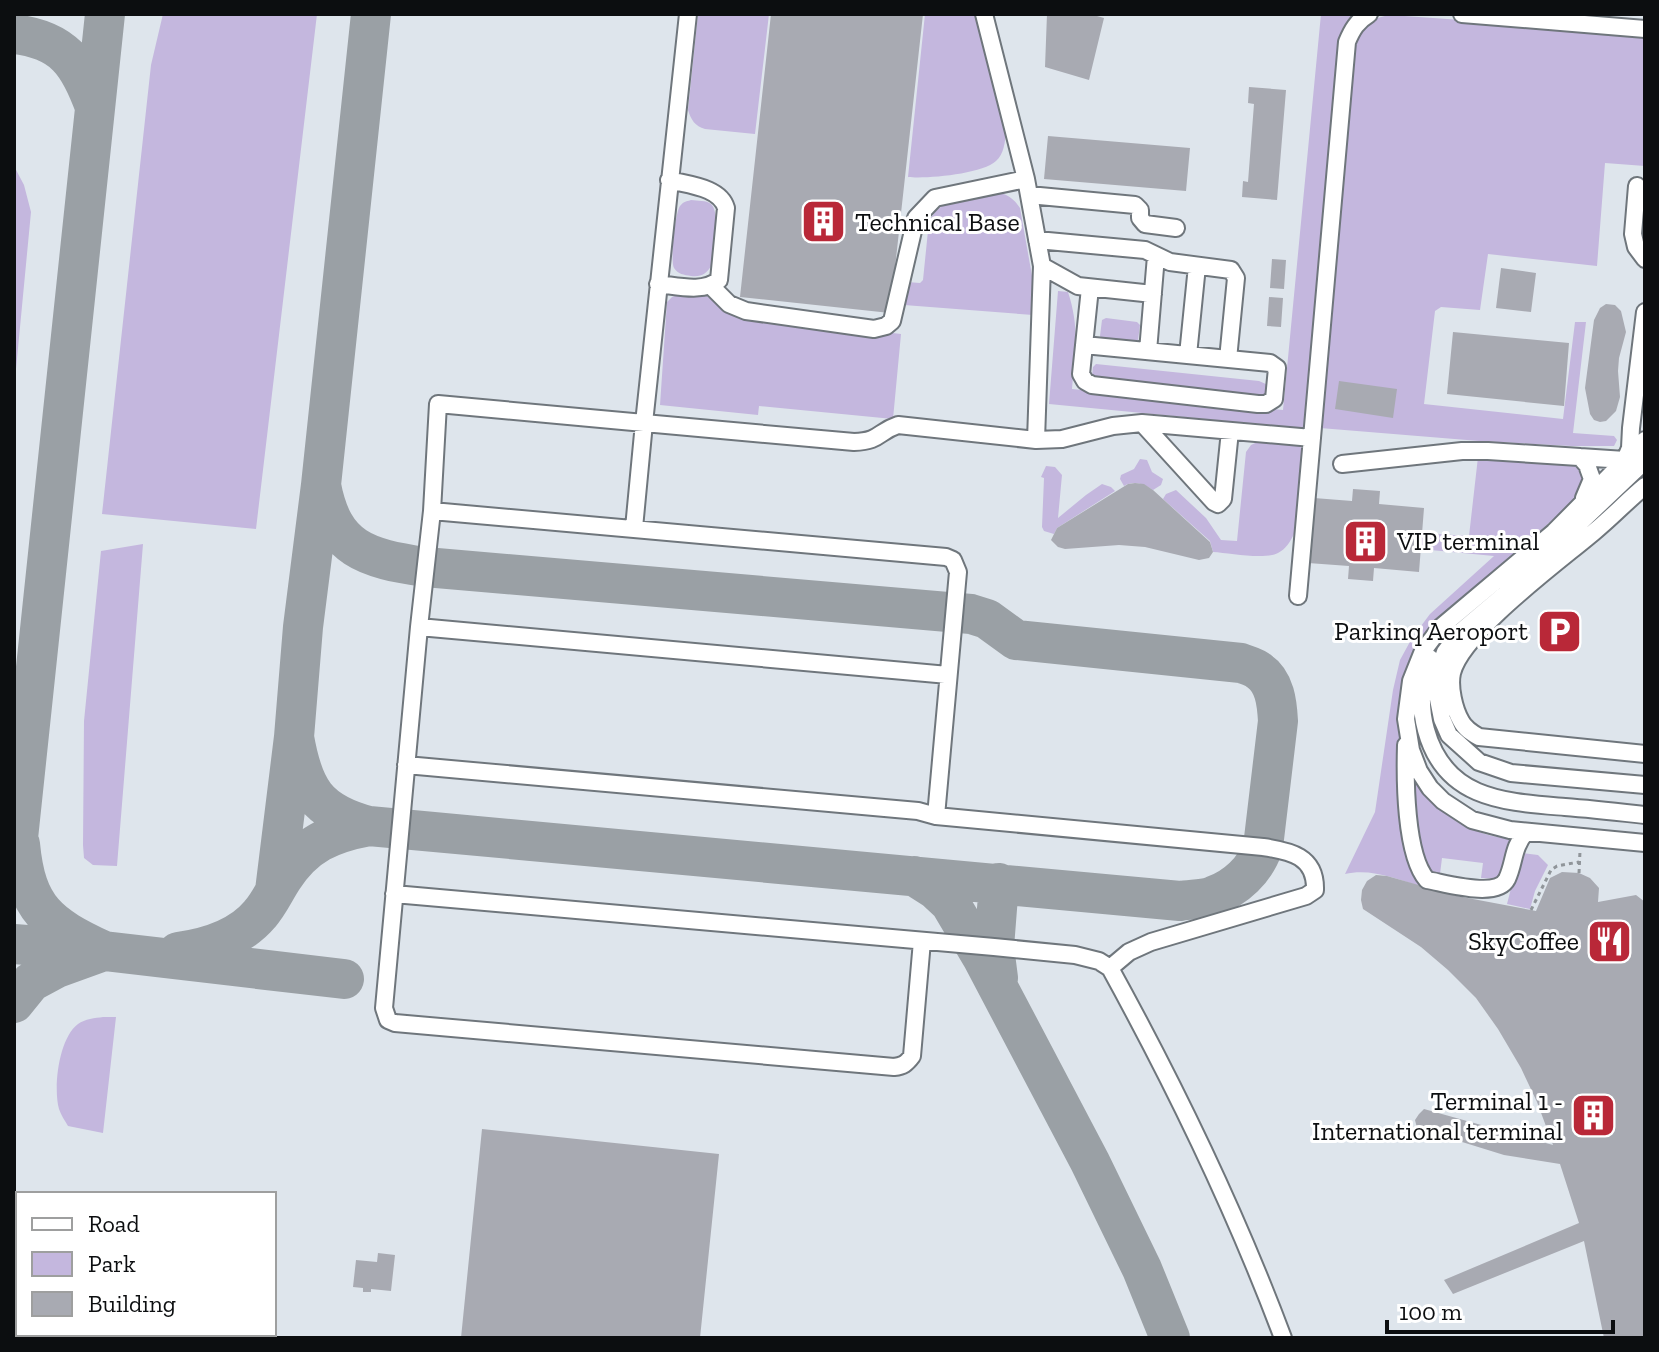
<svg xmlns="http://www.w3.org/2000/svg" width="1659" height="1352" font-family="'Zilla Slab',serif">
<rect width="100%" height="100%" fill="#dee5ec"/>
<!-- green -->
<path fill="#c4b7de" d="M163 14H317L256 529 102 514 151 65Z
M698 14H769L755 134 705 129C695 126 691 120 688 110Z
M925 14H975L1006 132C1005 142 1004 154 996 161 982 174 927 179 908 177Z
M1321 14H1353L1346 23 1342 39 1308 429 1049 404 1058 291 1068 292C1080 329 1075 352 1072 389L1283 410Z
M1390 15 1645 33V166L1605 163 1597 266 1488 254 1480 310 1441 307 1435 311 1424 404 1563 419 1575 322H1586L1573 433 1614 436 1617 440 1614 446H1572L1479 441 1320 428 1353 50C1359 28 1367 19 1390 15Z
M14 166 24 185 31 212 14 390Z
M991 191C1005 193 1012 196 1020 208L1034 287 1033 315 904 305 907 282 920 283 923 280 929 221 935 212 944 204Z
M691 200C698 201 706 200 711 204 721 213 713 252 712 265 706 274 702 277 691 276 684 275 678 274 674 268 670 261 675 213 680 206 684 201 685 202 691 200Z
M686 292 703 294 736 314 901 334 893 419 759 406 758 415 660 405 667 302 672 297Z
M1106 318 1137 322 1140 325 1138 340 1134 342 1102 339 1100 336 1102 320Z
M1096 364 1259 381 1268 385 1269 390 1265 397 1097 382 1092 376 1093 367Z
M1264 439 1297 444 1301 447 1303 451 1294 534C1290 542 1286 549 1278 553 1264 560 1229 553 1213 552L1210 541 1163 499 1166 494 1176 490 1206 518 1221 540 1237 541 1246 452 1251 445Z
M1478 457 1575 466 1584 473 1585 486 1577 498 1437 623 1400 725 1401 771 1410 849 1422 887C1397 879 1371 868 1345 874L1375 812 1393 690 1400 660 1412 638 1430 614 1494 556 1420 549 1422 533 1469 536Z
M1140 459 1147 460 1152 472 1163 479 1161 485 1153 490C1144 484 1134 480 1124 486L1120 479 1121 475 1134 469Z
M1046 466 1055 467 1062 475 1058 518 1086 495 1102 484 1111 487 1115 491 1057 528 1054 534 1044 531 1042 527 1044 478 1041 477Z
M143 544 117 866 93 865 84 858 83 845 84 721 101 551Z
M1410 769C1431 803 1446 821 1485 834 1493 837 1502 837 1510 840L1501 879 1481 878 1483 863 1442 858 1440 874 1427 873 1413 824Z
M1523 853 1538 855 1548 865 1535 891 1530 909 1507 904 1519 857Z
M103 1017H116L103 1133 68 1126C65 1121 61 1115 59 1109 53 1087 59 1038 78 1024 85 1019 95 1018 103 1017Z"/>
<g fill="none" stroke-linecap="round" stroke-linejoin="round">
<!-- taxiway -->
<path stroke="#9aa0a5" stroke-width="40" d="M14 34C64 40 79 63 95 107
M294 737C303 789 316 812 369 826L1180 901C1191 899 1203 900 1213 896 1236 888 1255 870 1263 847L1278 721C1277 703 1275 682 1259 671 1255 667 1246 665 1241 663L1016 640 987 619 971 614 425 567C366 558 333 550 321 485
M14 876 105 14
M914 876 936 890 950 903 982 957 1090 1162 1142 1269 1170 1338
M275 891 294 737 303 627 321 485 371 14
M14 944 104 951 344 979
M178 952C207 948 240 938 260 914 269 904 275 890 283 878 305 844 331 833 369 826
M998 978 994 947 999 883
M14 1003 31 982 57 968 104 951C48 925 26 909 20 844"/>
</g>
<!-- building -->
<path fill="#a8aab2" d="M771 14H923L890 313 740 297Z
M1047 14H1090L1104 18 1089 80 1045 67Z
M1249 87 1286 90 1277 200 1242 197 1243 181 1248 182 1254 104 1248 103Z
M1048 136 1190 148 1186 191 1044 179Z
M1272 259 1286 260 1284 289 1270 288Z
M1501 268 1536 273 1531 312 1496 308Z
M1269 297 1283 298 1281 327 1267 326Z
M1606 304 1615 305 1621 311 1626 332 1619 358 1618 371 1620 397 1616 411 1606 421 1600 422 1594 420 1590 414 1585 388 1594 320 1600 308Z
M1453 332 1569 343 1564 406 1447 394Z
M1339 381 1397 389 1393 418 1335 409Z
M1135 483 1144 484 1153 490 1210 542 1213 552 1209 558 1199 560 1145 547 1119 545 1065 549 1058 547 1051 540 1057 528 1128 484Z
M1353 489 1380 491 1379 504 1424 508 1419 572 1374 568 1373 581 1348 579 1349 566 1308 563 1314 498 1352 501Z
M1562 872 1579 873 1590 878 1599 888 1598 902 1636 895 1645 902V1338H1604L1584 1241 1453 1294 1444 1280 1579 1223 1560 1164 1504 1155 1417 1128 1415 1120 1419 1114 1424 1109 1553 1145 1537 1102 1521 1068 1498 1029 1476 998 1448 970 1421 947 1363 909 1361 900 1362 890 1367 881 1376 875 1387 876 1457 896 1536 911 1550 878Z
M482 1129 719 1154 700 1338H461Z
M378 1253 395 1255 391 1291 371 1289V1292H363V1288L353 1287 356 1260 377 1262Z"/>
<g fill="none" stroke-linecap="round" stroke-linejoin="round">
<defs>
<path id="minor" d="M688 14 644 423 854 442C881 441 877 432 898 425L1036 440 1042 266 1026 179 935 198 916 218 892 321 886 326 874 329 746 311 729 304 711 286
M984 14 1026 179
M1462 14 1645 29
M1637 186 1633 234 1636 247 1645 259
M1029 195 1135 205 1140 210V218L1145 224 1176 228
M1037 240 1145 250 1170 262 1231 270 1236 278 1228 359
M1042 266 1078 286 1153 294
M658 284C678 286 703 293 719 280L726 208C720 187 688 185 669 180
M1084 345 1270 363 1277 368 1274 399 1266 404H1258L1092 385 1085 381 1081 374 1090 288
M1148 351 1156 256
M1188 355 1197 266
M1142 423 1214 502 1218 504 1223 499 1230 431
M1036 440 1062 439 1113 426 1142 423 1312 438
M1645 440 1554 532 1441 627 1423 651 1411 681 1406 719 1411 750 1419 771 1430 788 1443 801 1472 820 1510 830 1645 843
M1580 457 1587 465 1592 479 1584 498
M1645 461 1505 594 1460 632 1445 652 1437 675 1436 689 1442 719 1449 735 1479 762 1511 773 1645 785
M1342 464 1462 451H1488L1625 460 1630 448 1631 428 1645 312
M1645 486C1628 500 1612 517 1595 531 1561 560 1462 632 1452 673 1449 687 1454 709 1461 721 1465 729 1472 733 1479 737L1645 754
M432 511 946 557 953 560 958 572 936 816
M634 528 644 423 438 404 432 511 419 627 384 1008 388 1020 395 1023 894 1067C903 1066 906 1064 912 1056L922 941
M1298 596 1347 42C1352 30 1357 21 1369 14
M419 627 948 675
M1430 658C1421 682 1419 705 1426 730 1445 800 1505 802 1565 807 1592 809 1618 812 1645 815
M1406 745C1405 778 1405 855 1427 880 1445 883 1497 899 1507 879 1515 862 1512 848 1526 832
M406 765 918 811 936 816 1263 847C1290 851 1316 856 1315 890L1306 896 1151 942 1129 952 1110 968
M394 894 994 947 1075 955 1099 961 1110 968C1176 1088 1235 1210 1283 1338"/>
</defs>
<!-- minor casing -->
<use href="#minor" stroke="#6f767c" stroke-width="20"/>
<!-- path -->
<path stroke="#90959a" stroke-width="3" stroke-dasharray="4 4" stroke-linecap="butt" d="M1579 873 1580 851
M1531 910 1551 870 1557 866 1579 862"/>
<!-- minor -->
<use href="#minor" stroke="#fff" stroke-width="16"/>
</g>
<!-- icons -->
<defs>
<symbol id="building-square" viewBox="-11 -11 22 22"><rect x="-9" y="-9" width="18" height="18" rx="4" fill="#b92838" stroke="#fff"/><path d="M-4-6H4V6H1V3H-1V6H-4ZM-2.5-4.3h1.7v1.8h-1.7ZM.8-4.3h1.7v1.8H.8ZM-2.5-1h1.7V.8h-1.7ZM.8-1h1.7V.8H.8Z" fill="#fff"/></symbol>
<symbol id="parking-square" viewBox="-11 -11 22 22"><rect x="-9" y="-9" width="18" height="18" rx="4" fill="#b92838" stroke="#fff"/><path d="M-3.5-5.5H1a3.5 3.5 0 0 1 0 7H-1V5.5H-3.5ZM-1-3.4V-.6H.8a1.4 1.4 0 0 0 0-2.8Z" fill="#fff"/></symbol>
<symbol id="restaurant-square" viewBox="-11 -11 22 22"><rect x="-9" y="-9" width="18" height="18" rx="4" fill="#b92838" stroke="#fff"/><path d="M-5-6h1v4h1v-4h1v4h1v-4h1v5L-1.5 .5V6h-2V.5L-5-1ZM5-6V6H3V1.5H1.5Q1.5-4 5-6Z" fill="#fff"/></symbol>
</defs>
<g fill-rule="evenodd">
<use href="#building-square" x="798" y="196" width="51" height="51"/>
<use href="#building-square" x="1340" y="516" width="51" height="51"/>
<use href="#parking-square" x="1534" y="606" width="51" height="51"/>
<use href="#restaurant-square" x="1584" y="916" width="51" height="51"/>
<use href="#building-square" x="1568" y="1090" width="51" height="51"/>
</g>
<g text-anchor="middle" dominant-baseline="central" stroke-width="6" stroke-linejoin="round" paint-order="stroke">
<!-- poi labels -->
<g font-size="26" fill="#0c0e10" stroke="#fff" text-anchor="end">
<text x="855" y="222" text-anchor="start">Technical Base</text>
<text x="1397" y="541" text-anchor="start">VIP terminal</text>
<text x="1528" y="631">Parkinq Aeroport</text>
<text x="1579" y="941">SkyCoffee</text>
<text x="1563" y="1101">Terminal 1 -<tspan x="1563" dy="30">International terminal</tspan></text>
</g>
</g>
<!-- border -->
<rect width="1659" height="1352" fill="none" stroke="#0c0e10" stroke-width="32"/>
<!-- legend -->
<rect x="16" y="1192" width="260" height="144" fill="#ffffff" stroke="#9e9f9f" stroke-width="2"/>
<rect x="32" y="1218" width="40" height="12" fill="#ffffff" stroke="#9e9f9f" stroke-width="2"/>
<text x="88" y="1232" font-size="24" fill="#0c0e10">Road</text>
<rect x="32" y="1252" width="40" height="24" fill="#c4b7de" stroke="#9e9f9f" stroke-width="2"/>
<text x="88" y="1272" font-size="24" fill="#0c0e10">Park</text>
<rect x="32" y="1292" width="40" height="24" fill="#a8aab2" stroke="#9e9f9f" stroke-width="2"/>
<text x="88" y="1312" font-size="24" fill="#0c0e10">Building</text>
<!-- scale -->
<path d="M1387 1320v12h226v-12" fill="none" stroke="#0c0e10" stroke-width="4"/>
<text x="1399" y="1320" font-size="24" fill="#0c0e10" stroke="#ffffff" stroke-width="6" paint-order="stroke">100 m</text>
</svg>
